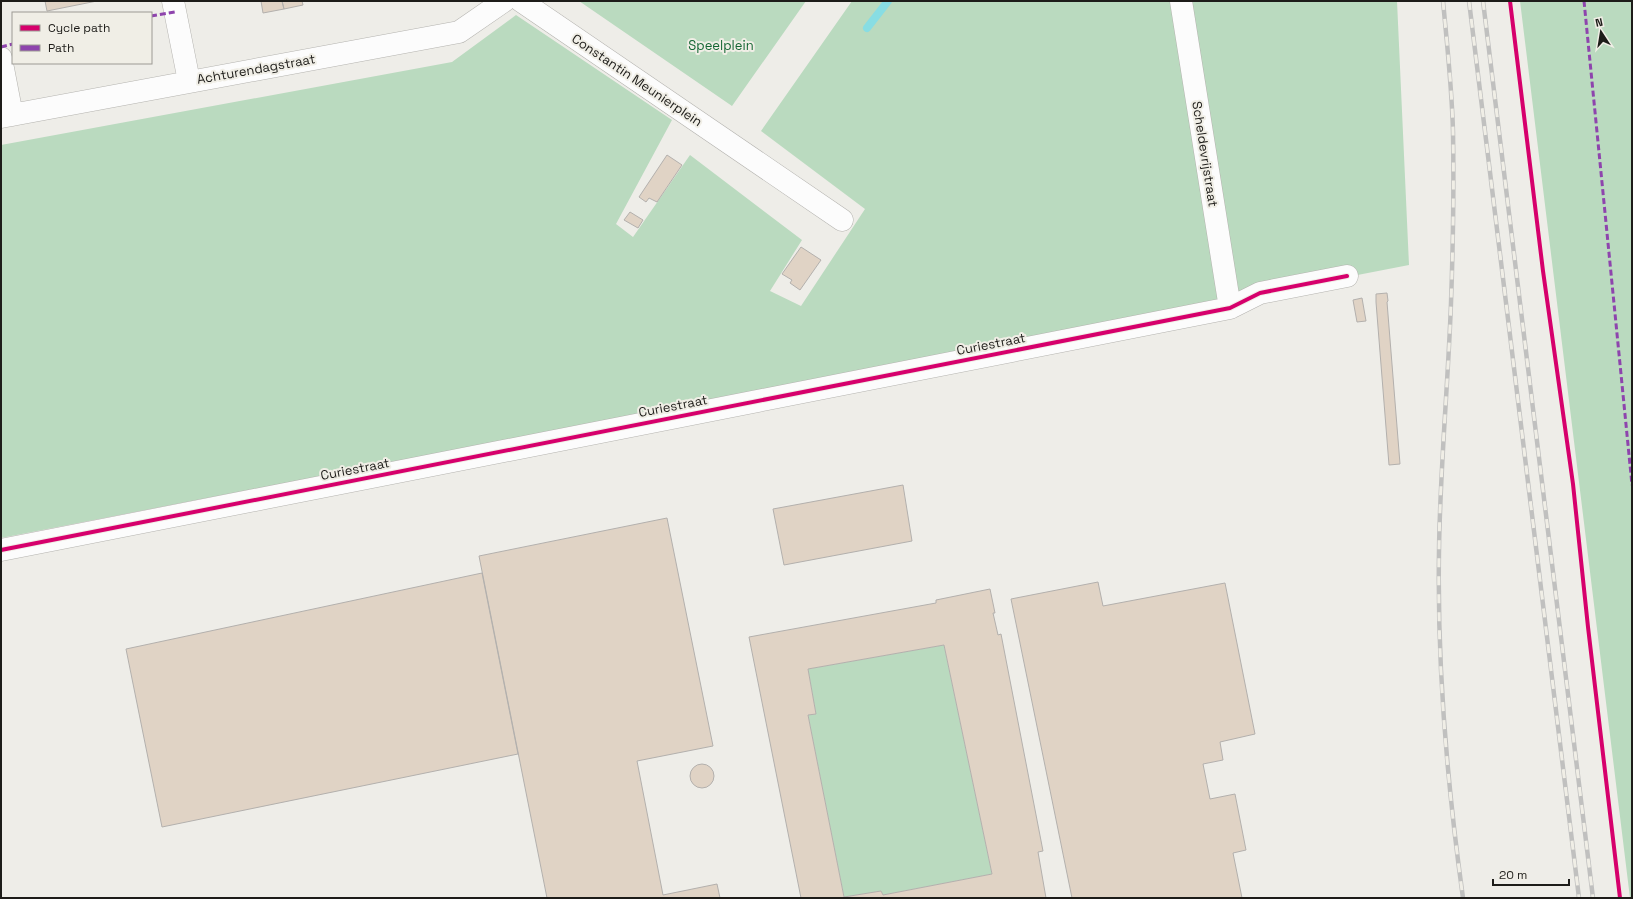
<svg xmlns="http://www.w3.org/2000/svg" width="1633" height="899" font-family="'Space Grotesk',sans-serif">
<rect width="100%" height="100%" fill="#eeede8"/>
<!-- green -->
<path fill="#badabf" d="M579 1H806L732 106Z
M852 1H1397L1409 265 1 538V145L452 62 516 15 672 120 616 224 633 237 690 155 802 240 770 291 801 306 865 209 761 131Z
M1520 1H1632V898H1630Z
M944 645 992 874 883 895 881 891 844 897 808 715 816 714 808 669Z"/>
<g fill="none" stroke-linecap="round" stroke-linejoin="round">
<!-- stream -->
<path stroke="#88dde3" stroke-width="8" d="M867 28 888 1"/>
</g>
<!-- building -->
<path fill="#e0d3c5" stroke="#b3b0ad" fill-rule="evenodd" d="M45 1H97L47 11Z
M261 1H282L284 9 263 13Z
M282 1H302L303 5 284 9Z
M667 155 682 165 657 202 649 198 646 202 639 197Z
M630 212 643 220 638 228 624 220Z
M801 247 821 260 800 290 790 283 792 280 782 274Z
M1387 293 1388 301 1387 302 1400 464 1389 465 1376 302V294Z
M1362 298 1366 321 1357 322 1353 300Z
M903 485 912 541 784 565 773 509Z
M667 518 713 746 637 761 663 895 717 884 720 898H547L479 556Z
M482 573 518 754 162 827 126 649Z
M1098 582 1103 606 1225 583 1255 734 1220 742 1223 760 1203 764 1210 799 1235 794 1246 850 1233 853 1242 898H1072L1011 599Z
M990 589 995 613H993L998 635 1001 634 1043 851 1038 852 1046 898H801L749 637 936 603V600ZM944 645 992 874 883 895 881 891 844 897 808 715 816 714 808 669Z
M690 776a12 12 0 1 1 24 0a12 12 0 1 1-24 0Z"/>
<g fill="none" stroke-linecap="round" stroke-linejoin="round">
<defs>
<path id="minor" d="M173 1 189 81
M521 1 842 220
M1181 1 1230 308
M1 58 12 115
M1 117 459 32 504 1
M1 550 1230 308 1260 293 1347 276"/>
</defs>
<!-- minor casing -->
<use href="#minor" stroke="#b4b3af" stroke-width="23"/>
<!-- minor -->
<use href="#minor" stroke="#fcfcfc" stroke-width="22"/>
<defs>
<path id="rail" d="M1443 1C1447 44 1452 88 1453 132 1454 189 1453 246 1451 303 1448 386 1440 468 1439 551 1437 668 1447 783 1463 898
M1469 1 1579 898
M1483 1 1593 898"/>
</defs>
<!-- rail casing -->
<use href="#rail" stroke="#c0c0bf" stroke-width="4.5"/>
<!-- rail -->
<use href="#rail" stroke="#f0eee6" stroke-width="3" stroke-dasharray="9" stroke-linecap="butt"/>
<!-- quiet -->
<path stroke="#8e44ad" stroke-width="3" stroke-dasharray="6 3" stroke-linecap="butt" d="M1584 1 1632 485
M151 16 175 12
M1 47 13 44"/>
<defs>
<path id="cycleway" d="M1510 1 1543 271 1573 484 1588 627 1620 898
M1 550 1230 308 1260 293 1347 276"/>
</defs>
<!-- cycleway casing -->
<use href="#cycleway" stroke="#f0eee6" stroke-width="6"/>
<!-- cycleway -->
<use href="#cycleway" stroke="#d6006c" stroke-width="4"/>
</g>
<g text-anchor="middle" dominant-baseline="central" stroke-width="4" stroke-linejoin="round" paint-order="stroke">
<!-- park labels -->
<g font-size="13" fill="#146633" stroke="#f0eee6">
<text x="721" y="45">Speelplein</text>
</g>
<!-- street labels -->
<g font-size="13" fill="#1d1c19" stroke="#f0eee6">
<text transform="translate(256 69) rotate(-10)">Achturendagstraat</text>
<text transform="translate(637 80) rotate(34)">Constantin Meunierplein</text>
<text transform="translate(1205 154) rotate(81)">Scheldevrijstraat</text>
<text transform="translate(991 344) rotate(-11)">Curiestraat</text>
<text transform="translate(673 406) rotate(-11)">Curiestraat</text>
<text transform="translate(355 469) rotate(-11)">Curiestraat</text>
</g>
</g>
<!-- border -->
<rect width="1633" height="899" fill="none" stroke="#1d1c19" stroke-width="4"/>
<!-- legend -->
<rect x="12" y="12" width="140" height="52" fill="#f0eee6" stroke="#9c9a94"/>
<rect x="20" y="25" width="20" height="6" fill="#d6006c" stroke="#9c9a94"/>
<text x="48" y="32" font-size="12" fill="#1d1c19">Cycle path</text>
<rect x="20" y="45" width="20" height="6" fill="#8e44ad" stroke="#9c9a94"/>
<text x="48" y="52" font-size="12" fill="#1d1c19">Path</text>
<!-- north arrow -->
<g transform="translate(1601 32) rotate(348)" stroke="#f0eee6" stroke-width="3" paint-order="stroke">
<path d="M0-3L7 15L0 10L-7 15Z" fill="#1d1c19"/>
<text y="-6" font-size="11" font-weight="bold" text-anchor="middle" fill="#1d1c19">N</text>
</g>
<!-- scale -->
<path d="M1493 879v6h76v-6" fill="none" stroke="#1d1c19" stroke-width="2"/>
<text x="1499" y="879" font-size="12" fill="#1d1c19" stroke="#f0eee6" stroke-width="3" paint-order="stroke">20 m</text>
</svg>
